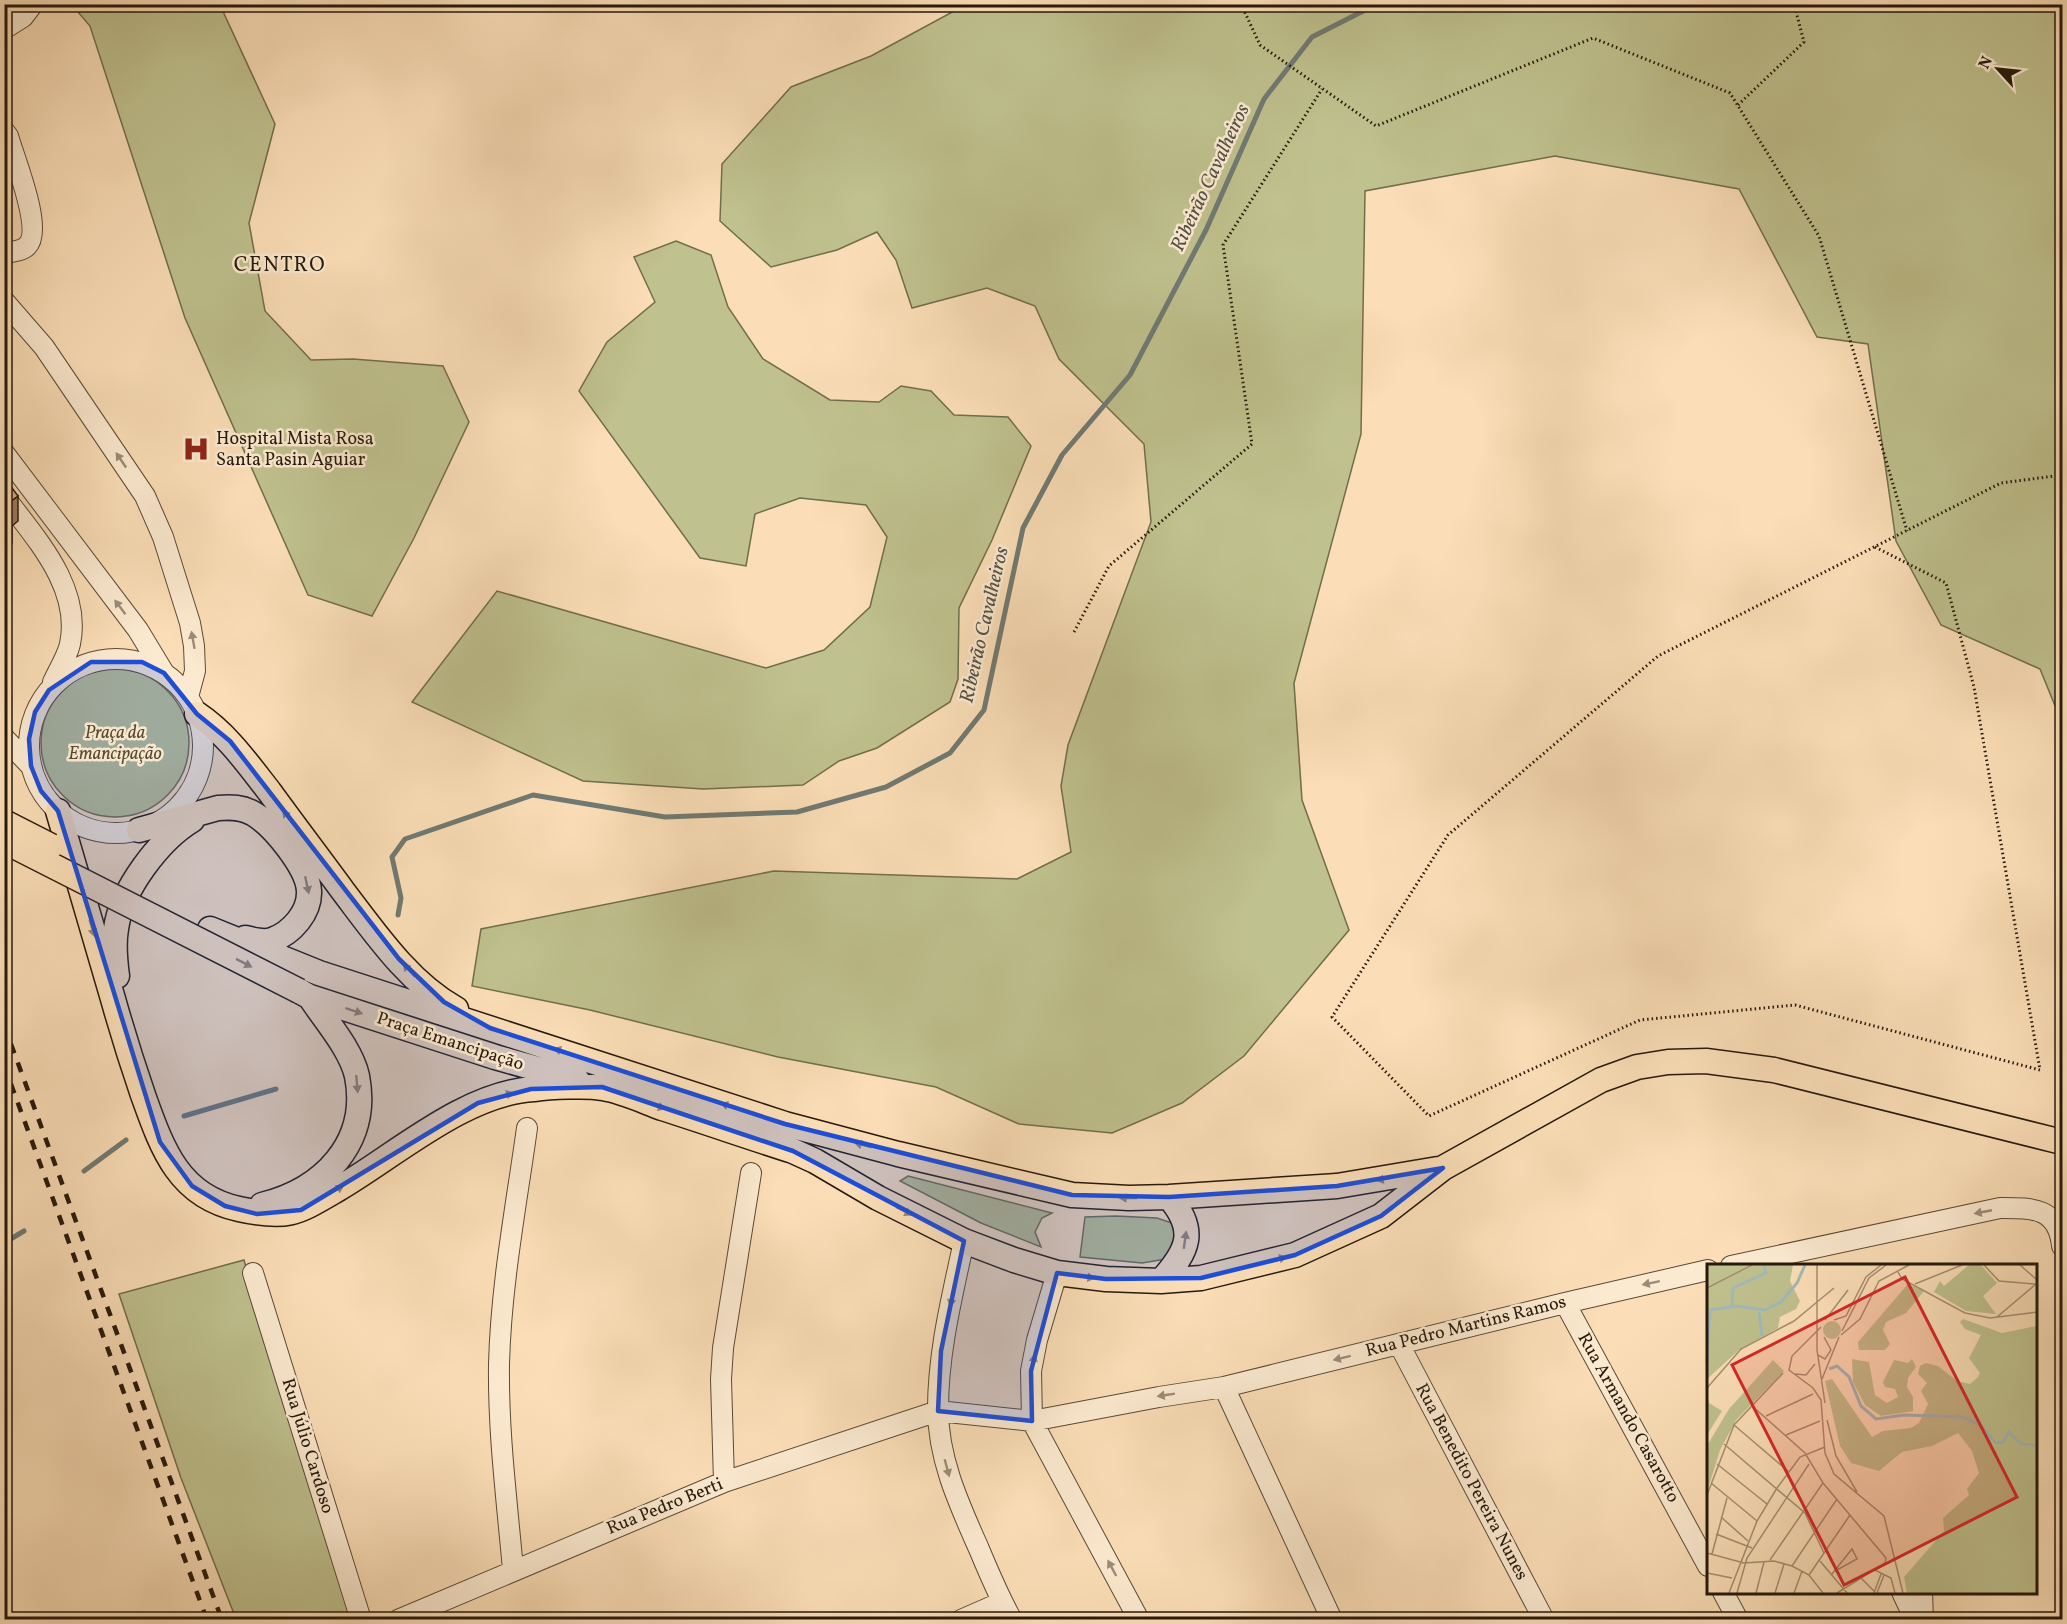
<svg xmlns="http://www.w3.org/2000/svg" width="2067" height="1624" font-family="Vollkorn,serif">
<rect width="100%" height="100%" fill="#fbdeb7"/>
<filter id="stains"><feTurbulence type="fractalNoise" baseFrequency=".00333" numOctaves="4"/><feColorMatrix values="0 0 0 0 .2 0 0 0 0 .09 0 0 0 0 .02 0 0 0 .5 -.17"/></filter>
<radialGradient id="worn" r=".72"><stop offset=".6" stop-color="#630" stop-opacity="0"/><stop offset="1" stop-color="#630" stop-opacity=".3"/></radialGradient>
<!-- green -->
<path fill="#bfc18e" stroke="#726d4c" stroke-width="1.5" d="M967 4 2062 5V723L2040 669 1941 625 1896 541 1868 344 1817 337 1739 189 1555 156 1365 191 1361 434 1294 683 1302 800 1349 930 1244 1056 1182 1103 1112 1133 1019 1124 936 1087 778 1057 590 1010 472 986 481 929 774 871 1017 879 1071 852 1061 786 1068 745 1151 522 1144 444 1059 359 1035 306 987 288 912 308 896 260 877 232 837 250 771 267 720 221 722 164 791 87 871 56Z
M72 5H220L275 124 249 223 265 311 311 360 353 359 443 366 469 422 414 538 372 616 308 595 185 318 90 26Z
M676 241 711 255 728 307 763 359 830 400 879 402 901 386 931 391 954 415 1008 417 1031 446 992 540 959 608 958 679 950 702 877 748 839 761 803 785 703 789 583 781 412 702 497 591 766 668 824 650 870 607 887 537 866 505 800 498 755 514 746 566 700 558 579 391 607 342 655 302 634 257Z
M41 743a74 74 0 1 1 148 0a74 74 0 1 1-148 0Z
M908 1176 1052 1213 1042 1218 1035 1232 1041 1247 981 1223 900 1181Z
M1116 1216 1157 1218 1175 1224 1172 1258 1142 1263 1080 1257 1085 1217Z
M244 1260 318 1513 357 1619H236L181 1478 119 1294Z"/>
<g fill="none" stroke-linecap="round" stroke-linejoin="round">
<!-- stream -->
<path stroke="#707a73" stroke-width="5" d="M398 915 401 898 392 857 405 839 533 795 665 817 797 812 886 787 950 753 984 710 1023 528 1062 455 1130 375 1206 230 1264 99 1312 37 1377 4
M184 1116 276 1089
M84 1171 126 1140
M4 1243 24 1231"/>
<defs>
<path id="minor" d="M4 29 23 17 33 4
M4 131 8 136C14 158 44 230 27 246 22 251 11 252 4 253
M4 301 44 347 145 496 163 537 190 623 194 646 195 671 188 697
M4 453 138 630 164 673
M4 496C35 538 82 587 70 644 67 657 59 669 53 682
M29 746a87 87 0 1 1 174 0a87 87 0 1 1-174 0Z
M4 738 31 766
M964 1241C952 1297 938 1352 938 1409 938 1459 959 1504 979 1549 989 1573 999 1597 1012 1620
M1731 1266 2000 1208C2032 1208 2058 1207 2062 1246
M253 1273 361 1620
M1057 1273 1037 1340 1031 1371 1032 1421 1139 1620
M1565 1303 1708 1566
M1399 1344 1544 1620
M1224 1387 1332 1620
M724 1482 721 1379 723 1348 751 1173
M513 1570C507 1501 498 1433 499 1364 501 1285 516 1207 527 1128
M1723 1592 1738 1620
M1902 1592 1915 1620
M1922 1592 1923 1620
M398 1620 724 1482 938 1411 1032 1421 1159 1397 1224 1387 1565 1303 1708 1270
M961 1620 1002 1602"/>
<path id="major" d="M197 714C227 734 247 763 269 791 293 824 318 857 343 891 375 933 409 983 456 1009
M58 811C76 874 95 936 113 999 122 1031 132 1063 143 1095 162 1148 178 1196 239 1209 288 1220 297 1213 338 1189 396 1155 465 1093 534 1089 550 1087 587 1085 602 1088 622 1091 643 1101 662 1108 706 1122 749 1137 793 1151L815 1161 878 1198 964 1241 1014 1260 1057 1273 1106 1279 1161 1281 1201 1278 1295 1255 1381 1216 1443 1168 1601 1080 1637 1067 1668 1062 1706 1061 1774 1070 2062 1142
M139 830 218 808C231 807 243 807 254 814 274 826 308 868 309 891 310 912 292 933 272 940 264 943 254 940 245 938
M210 929 319 973 785 1124 898 1154 1072 1195 1129 1198 1169 1197 1337 1186 1438 1169
M117 976C115 961 113 945 116 929 121 890 159 840 192 820
M299 991 310 997 495 1057 577 1080
M262 1205C323 1190 370 1143 357 1076 351 1049 325 1020 310 997
M1161 1281C1188 1251 1198 1231 1169 1197"/>
</defs>
<!-- minor casing -->
<use href="#minor" stroke="#5b4a36" stroke-width="22"/>
<!-- major casing -->
<use href="#major" stroke="#26190b" stroke-width="27"/>
<!-- path -->
<path stroke="#26190b" stroke-width="3" stroke-dasharray="1.5 3" stroke-linecap="butt" d="M1241 4 1260 45 1376 126 1593 38 1730 93 1819 236 1907 531
M1738 105 1804 42 1794 4
M1875 547 1946 583 1974 687 2040 1070 1795 1005 1640 1020 1429 1116 1332 1017 1448 835 1658 656 2001 483 2062 475
M1074 632 1109 566 1252 444 1223 245 1322 89"/>
<!-- minor -->
<use href="#minor" stroke="#fcead0" stroke-width="20"/>
<!-- major -->
<use href="#major" stroke="#fbdeb7" stroke-width="24"/>
<!-- rail -->
<path stroke="#26190b" stroke-width="4.5" stroke-dasharray="10 10" stroke-linecap="butt" d="M4 1025 222 1620
M4 1065 207 1620"/>
<defs>
<path id="major-bridge" d="M4 822 51 846
M4 841 299 991"/>
</defs>
<!-- major-bridge casing -->
<use href="#major-bridge" stroke="#26190b" stroke-width="27" stroke-linecap="butt"/>
<!-- major-bridge -->
<use href="#major-bridge" stroke="#fbdeb7" stroke-width="24"/>
</g>
<!-- shaded-wall -->
<path fill="#a07861" stroke="#26190b" stroke-width="1.5" d="M18 496V521L12 526V543L4 548V506Z"/>
<!-- building -->
<path fill="#e5ac8b" stroke="#26190b" stroke-width="1.5" d="M4 477 18 496 4 506Z
M4 507 12 517 4 522Z"/>
<!-- one-way arrows -->
<defs><path id="oneway-solid" d="M-6-.8H1V-3.2L6.5 0L1 3.2V.8H-6Z" transform="scale(1.5)"/></defs>
<g fill="#9c8c77">
<use href="#oneway-solid" transform="translate(121 460) rotate(-124)"/>
<use href="#oneway-solid" transform="translate(120 607) rotate(-127)"/>
<use href="#oneway-solid" transform="translate(193 640) rotate(-100)"/>
<use href="#oneway-solid" transform="translate(1983 1212) rotate(169)"/>
<use href="#oneway-solid" transform="translate(1651 1283) rotate(168)"/>
<use href="#oneway-solid" transform="translate(952 1298) rotate(102)"/>
<use href="#oneway-solid" transform="translate(1342 1358) rotate(166)"/>
<use href="#oneway-solid" transform="translate(1033 1363) rotate(-80)"/>
<use href="#oneway-solid" transform="translate(1166 1395) rotate(171)"/>
<use href="#oneway-solid" transform="translate(947 1468) rotate(75)"/>
<use href="#oneway-solid" transform="translate(1112 1568) rotate(-118)"/>
</g>
<g fill="#9b856a">
<use href="#oneway-solid" transform="translate(288 817) rotate(-127)"/>
<use href="#oneway-solid" transform="translate(307 885) rotate(78)"/>
<use href="#oneway-solid" transform="translate(92 928) rotate(74)"/>
<use href="#oneway-solid" transform="translate(244 963) rotate(27)"/>
<use href="#oneway-solid" transform="translate(409 970) rotate(-133)"/>
<use href="#oneway-solid" transform="translate(354 1011) rotate(18)"/>
<use href="#oneway-solid" transform="translate(562 1051) rotate(-162)"/>
<use href="#oneway-solid" transform="translate(357 1084) rotate(85)"/>
<use href="#oneway-solid" transform="translate(505 1095) rotate(-15)"/>
<use href="#oneway-solid" transform="translate(657 1106) rotate(19)"/>
<use href="#oneway-solid" transform="translate(729 1106) rotate(-162)"/>
<use href="#oneway-solid" transform="translate(863 1145) rotate(-165)"/>
<use href="#oneway-solid" transform="translate(1385 1179) rotate(170)"/>
<use href="#oneway-solid" transform="translate(336 1190) rotate(-30)"/>
<use href="#oneway-solid" transform="translate(1128 1198) rotate(-180)"/>
<use href="#oneway-solid" transform="translate(904 1211) rotate(27)"/>
<use href="#oneway-solid" transform="translate(1185 1240) rotate(-82)"/>
<use href="#oneway-solid" transform="translate(1278 1259) rotate(-14)"/>
<use href="#oneway-solid" transform="translate(1086 1277) rotate(7)"/>
</g>
<!-- marked area -->
<path fill="#1d4ed8" fill-opacity="0.2" stroke="#1d4ed8" stroke-width="4.5" stroke-linejoin="round" d="M91 662H142L164 673 197 714 230 741 399 959 444 1002 490 1028 785 1124 1072 1195 1169 1197 1337 1186 1443 1168 1381 1216 1295 1255 1201 1278 1106 1279 1057 1273 1031 1371 1032 1421 938 1411 941 1351 964 1241 793 1151 602 1087 531 1089 478 1103 301 1210 257 1214 225 1206 192 1186 160 1142 58 811 41 791 31 766 29 739 35 712 49 690Z"/>
<!-- icons -->
<defs>
<symbol id="hospital-bare" viewBox="-9 -9 18 18"><path d="M-5-5h3v3.5h4V-5h3V5h-3V1.5h-4V5h-3Z" fill="#8f2418" stroke="#fcead0" stroke-width="2.5" paint-order="stroke"/></symbol>
</defs>
<g fill-rule="evenodd">
<use href="#hospital-bare" x="177" y="430" width="38" height="38"/>
</g>
<g text-anchor="middle" dominant-baseline="central" stroke-width="5" stroke-linejoin="round" paint-order="stroke">
<!-- poi labels -->
<g font-size="18" fill="#26190b" stroke="#fcead0" text-anchor="start">
<text x="216" y="439">Hospital Mista Rosa<tspan x="216" dy="21">Santa Pasin Aguiar</tspan></text>
</g>
<!-- park labels -->
<g font-size="18" font-style="italic" fill="#544b32" stroke="#fcead0">
<text x="115" y="733">Praça da<tspan x="115" dy="21">Emancipação</tspan></text>
</g>
<!-- street labels -->
<g font-size="18" fill="#26190b" stroke="#fcead0">
<text transform="translate(450 1042) rotate(18)">Praça Emancipação</text>
<text transform="translate(1466 1327) rotate(-14)">Rua Pedro Martins Ramos</text>
<text transform="translate(1628 1418) rotate(61)">Rua Armando Casarotto</text>
<text transform="translate(307 1446) rotate(73)">Rua Júlio Cardoso</text>
<text transform="translate(1471 1482) rotate(62)">Rua Benedito Pereira Nunes</text>
<text transform="translate(665 1507) rotate(-22)">Rua Pedro Berti</text>
</g>
<!-- water labels -->
<g font-size="20" font-style="italic" fill="#515148" stroke="#fcead0">
<text transform="translate(1211 178) rotate(-65)">Ribeirão Cavalheiros</text>
<text transform="translate(985 625) rotate(-77)">Ribeirão Cavalheiros</text>
</g>
<!-- quarter labels -->
<g font-size="21" letter-spacing="1.5" fill="#26190b" stroke="#fcead0">
<text x="280" y="265">CENTRO</text>
</g>
</g>
<!-- overview -->
<g transform="translate(1707 1264)">
<rect width="330" height="330" fill="#fbdeb7"/>
<path d="M0 1H86L83 17 93 37 89 45 73 53 71 64 32 86 0 115ZM262 1H274L290 19 276 32 289 50 259 47 227 28 233 17 237 22ZM201 20 217 27 199 49 179 58 176 66 183 80 178 86H152L151 78ZM256 55 295 69 330 62V329H200L197 313 237 267 236 254 262 231 260 225 272 209 265 187 251 169 225 182 195 188 172 207 144 199 133 182 118 117 125 115 165 173 176 167 204 164 212 159 221 140 214 127 220 119 211 110 213 102 219 99 231 102 250 117 263 120 271 113 273 109 262 94 274 71 258 65 253 58ZM116 66a9 9 0 1 1 18 0a9 9 0 1 1-18 0ZM145 95 162 98 168 131 180 139 191 133 188 125 178 123 176 118 187 96 201 99 205 95 209 103 201 114 200 123 206 133V147L174 152 158 141 146 118ZM66 96 77 107 29 156 13 186 0 228 1 180 22 145ZM0 131 2 139 15 147 0 171Z" fill="#bfc18e"/>
<path fill="none" stroke="#a2bab8" stroke-width="3" d="M25 43 26 24 59 9 57 1M52 48 55 72M0 99 3 46 30 42 58 46 74 38 90 19 98 1M122 105 130 102 142 113 154 142 169 155 197 151 256 153 273 161 288 178 295 179 302 168 314 180 330 181"/>
<path fill="none" stroke="#a68f72" stroke-width="1.5" d="M110 1V86L118 139M277 1 292 17 328 20M313 1 330 16M191 8 195 15 258 49 283 54 330 48M208 20 255 1M0 24 45 1M290 53 329 20M118 56 141 26M127 56 139 52 159 13 174 1M114 63 85 92 82 106 106 124 114 136 118 189 127 210 177 252 196 329M135 67 162 14 179 1M134 71 153 55 172 17 202 1M111 91 118 95 124 86 117 73M88 110 99 111 108 100M115 115 132 73M0 124 34 85 87 57 127 24M44 141 98 189 116 219 179 294 178 299 130 329M59 152 106 130M120 156 129 192 150 228M27 161 81 207M79 171 113 157M17 180 98 249 117 289M10 200 60 240M4 219 50 257M0 231 27 161 76 109M14 253 41 277M9 270 45 284M0 289 37 299 67 297 85 302 102 311 116 329M5 290 20 234M63 296 116 219M113 297 140 329M85 302 130 235M168 306 184 314 188 329M0 309 25 314M125 310 145 285 150 295 128 307M102 311 143 251M154 314 167 327M22 329 50 257 70 224 93 193 118 183M30 329 40 294 102 200M49 329 57 298M68 329 77 300M87 329 95 307M167 329 174 310M170 329 177 311"/>
<path fill="#d62828" fill-opacity="0.15" stroke="#d62828" stroke-width="3" d="M198 13 310 233 137 321 25 101Z"/>
<rect width="330" height="330" fill="none" stroke="#26190b" stroke-width="3"/>
</g>
<!-- margin -->
<rect width="2067" height="1624" fill="none" stroke="#fbdeb7" stroke-width="24"/>
<rect x="6" y="6" width="2055" height="1612" fill="none" stroke="#26190b" stroke-width="3"/>
<rect x="12" y="12" width="2043" height="1600" fill="none" stroke="#26190b" stroke-width="1.5"/>
<!-- north arrow -->
<g transform="translate(1998 69) rotate(297)" stroke="#fcead0" stroke-width="4.5" paint-order="stroke">
<path d="M0-4.5L10 22L0 15L-10 22Z" fill="#26190b"/>
<text y="-9" font-size="16" font-weight="bold" text-anchor="middle" fill="#26190b">N</text>
</g>
<rect width="100%" height="100%" filter="url(#stains)"/>
<rect width="100%" height="100%" fill="url(#worn)"/>
</svg>
